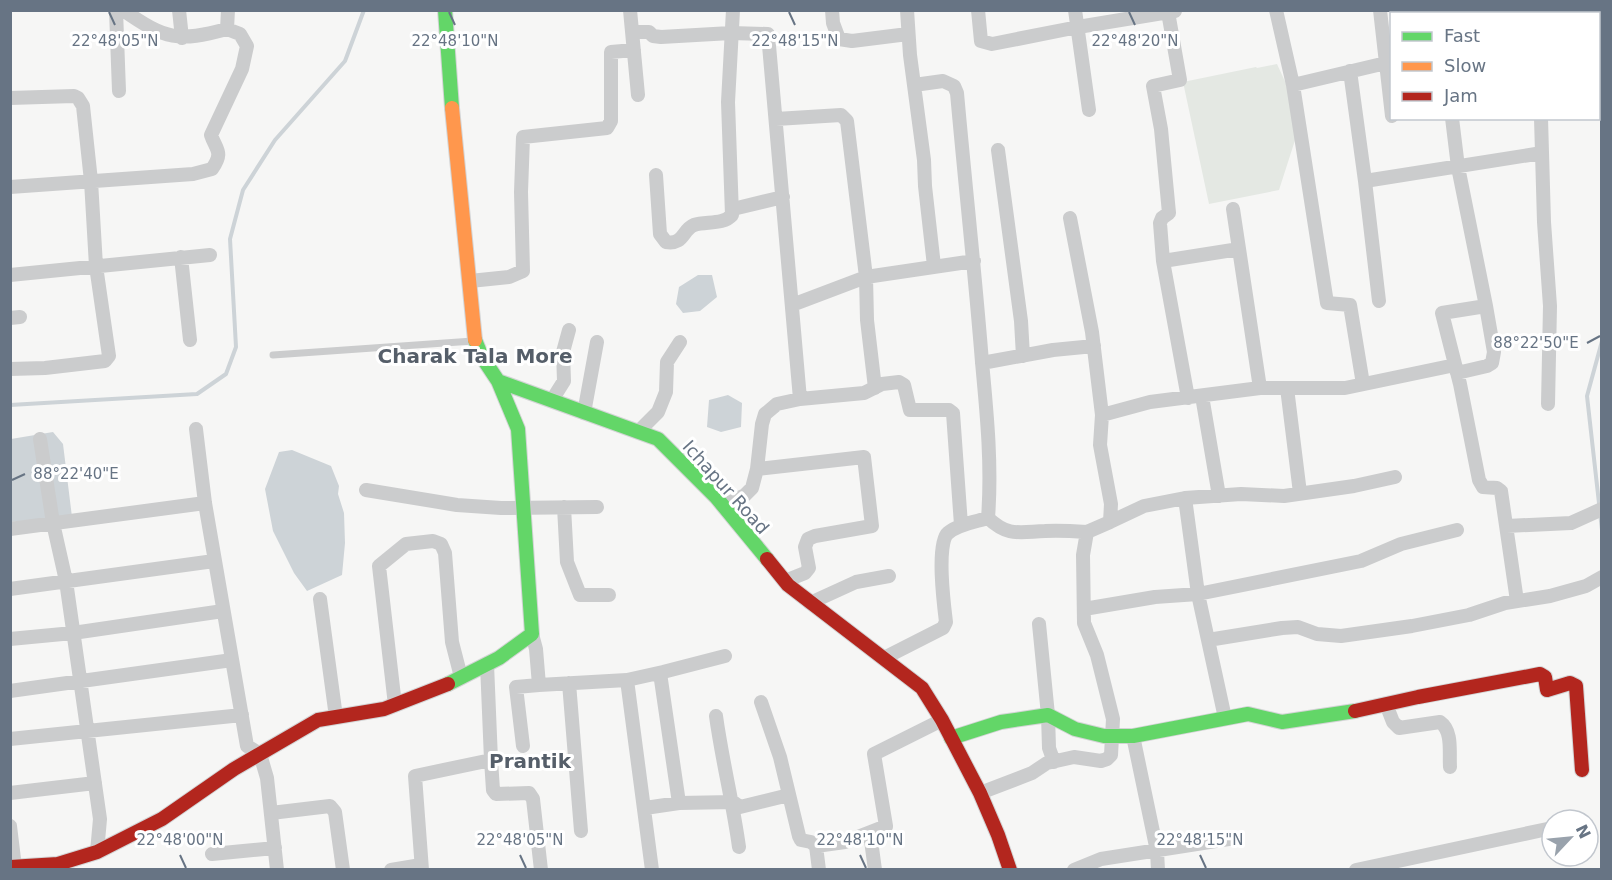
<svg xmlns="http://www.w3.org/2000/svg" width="1612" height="880" font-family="'DejaVu Sans',sans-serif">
<rect width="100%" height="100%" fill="#f6f6f5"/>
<!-- green -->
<path fill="#e4e8e3" d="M1277 64 1288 88 1297 134 1279 190 1209 204 1183 82 1256 67 1257 68Z"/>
<!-- water -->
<path fill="#cdd3d7" d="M698 275H712L717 297 700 311 683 313 676 304 679 287Z
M728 395 742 403 741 427 721 432 707 427 709 400Z
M53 432 63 444 72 517 11 522V439Z
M292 450 331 466 339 486 338 494 344 513 345 543 342 575 307 591 294 573 273 531 265 489 279 452Z"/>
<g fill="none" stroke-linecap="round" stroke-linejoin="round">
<!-- stream -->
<path stroke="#cdd3d7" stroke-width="4" d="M1602 341 1587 396 1602 530
M10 405 197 394 226 374 236 347 230 239 243 190 275 140 345 61 364 10"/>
<defs>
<path id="fast" d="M445 10 452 108
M498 381 658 439 716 497 767 559
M448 684 499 658 532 634 518 429 498 381 482 357 475 340
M951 738 1001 722 1048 715 1075 729 1104 736H1133L1248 714 1282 722 1355 711"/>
<path id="slow" d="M452 108 475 340"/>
<path id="jam" d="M767 559 788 585 922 688 942 720 980 793 998 835 1010 870
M1355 711 1418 697 1540 674 1545 677 1547 690 1570 683 1576 686 1582 770
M10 867 58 864 97 852 162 819 234 769 318 720 384 709 448 684"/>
</defs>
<!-- fast casing -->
<use href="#fast" stroke="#d3d4d5" stroke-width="16"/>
<!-- slow casing -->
<use href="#slow" stroke="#d3d4d5" stroke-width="16"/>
<!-- jam casing -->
<use href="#jam" stroke="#d3d4d5" stroke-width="16"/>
<!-- lane -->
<path stroke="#cbcccd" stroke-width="7" d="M273 355 473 341"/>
<!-- street -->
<path stroke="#cbcccd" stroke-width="14" d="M116 10 119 91
M123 10C166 40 178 42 227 29
M179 10 182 38
M630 10 638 95
M832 10 833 23 839 39 852 41 908 34
M907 10 910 55 924 160 925 186 934 266
M978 10 981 41 992 44 1078 27 1175 11
M1075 10 1089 110
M1276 10 1293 85 1327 303 1350 305 1363 384
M1380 10 1392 116
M1442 10 1443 14
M1528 10 1529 14
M1576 10V14
M1168 12 1180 80 1153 86 1161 129 1169 213 1162 218 1160 223 1163 261 1188 398
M632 32H649L653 36 661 37 731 33 768 34 800 399
M1350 71 1365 181 1542 153
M914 85 943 81 954 86 957 93C965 183 975 273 982 362 987 415 992 466 988 518 1008 537 1019 532 1045 531 1059 530 1073 531 1087 532
M1293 85 1386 63
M1598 97H1602
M10 98 74 96 78 98 83 106 91 181 96 266 109 356 105 361 45 368 10 369
M1452 118 1458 167 1486 306 1442 313 1460 384 1479 480 1483 487 1497 488 1501 491 1517 601
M1541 118 1544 222 1550 306 1548 404
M776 119 841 115 847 121 866 277 867 320 875 388
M998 150 1021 321 1023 356
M656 175 660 234 666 242C684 245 682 230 694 225 706 221 723 225 732 215L728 102 733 10
M1365 181 1379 301
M10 187 193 174 212 169C224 152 216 150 211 135L242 69 247 46 240 34 227 29 228 10
M733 209 783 197
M1233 209 1260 388
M181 257 190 340
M1163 261 1239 249
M10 275 210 255
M470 281 509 277 523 271 521 192 523 137 607 128 611 121V52L634 50
M792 305 866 277 974 261
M10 318 20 317
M982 363 1053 350 1094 346
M1457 373 1487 366 1492 363 1494 352 1486 306
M1287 388 1300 493
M1202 396 1219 496
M552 400 564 381 563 352 569 330
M584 413 597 342
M1102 415 1150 402 1260 388H1345L1455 365
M196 429 205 503 247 746 260 754 267 778 277 870
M638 432 658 412 666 392 667 362 680 342
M40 439 53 523 66 581 100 819 97 852
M757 469 864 457 872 526 815 536 808 539 805 547 809 568 805 573 785 581
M366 490 457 505 501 508 597 507
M1185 498 1198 594 1225 718
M723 506 745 495 752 488 757 469 762 424 765 414 777 404 800 399 864 393 882 384 899 382 904 385 910 410H949L953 413 961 525
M564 507 567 562 580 595H609
M1110 522 1144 506 1185 498 1241 494 1284 496 1354 486 1395 477
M1507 526 1571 523 1602 509
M10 529 205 503
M10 589 214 561
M320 599 336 717
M810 603 856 582 889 576
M1084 609 1155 597 1198 594 1361 561 1401 544 1457 530
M1039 624 1048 715 1049 748 1054 762
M532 634 536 649 539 685 627 680 652 870
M10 639 73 633 223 611
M1208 640 1282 628 1298 627 1317 634 1341 636 1412 626 1469 615 1505 603 1550 596 1586 586 1602 577
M884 658 943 628 946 622C944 606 936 543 948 533 959 524 975 522 988 518
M660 673 679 803
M627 680 663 672 725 656
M569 683 581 831
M10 691 232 660
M761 702 780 757 799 836 801 840 811 842 816 846 819 870
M1386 704 1393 722 1399 728 1440 722C1453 731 1449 752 1450 767
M395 705 379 566 406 544 433 541 441 544 445 553 452 642 461 677
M716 716C722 760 733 803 739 847
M1133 736 1157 851 1158 870
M10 739 242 715
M523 746 516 687 539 685
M491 760 493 790 496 794 529 793 533 799 541 870
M10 793 95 783
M980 793 1032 773 1047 763 1074 757 1101 761 1107 759 1111 755 1113 719 1097 655 1084 623 1083 555 1087 532 1110 522 1111 504 1100 445 1102 415 1092 332 1070 218
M645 808 679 803 733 802 740 807 789 795
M271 813 330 806 335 812 343 870
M10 826 15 867
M870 833 875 870
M816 846 845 842 886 826 874 754 942 720
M212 854 275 848
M391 870 421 865
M422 870 415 776 491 760 487 664
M1074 870 1101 859 1235 838
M1356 870 1552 828"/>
<!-- fast -->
<use href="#fast" stroke="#63d668" stroke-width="14"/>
<!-- slow -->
<use href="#slow" stroke="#ff974d" stroke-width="14"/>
<!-- jam -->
<use href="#jam" stroke="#b3261e" stroke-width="14"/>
</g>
<!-- ticks -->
<path fill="none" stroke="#677484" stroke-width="2" d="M109 12 115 25M449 12 455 25M789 12 795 25M1129 12 1135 25M1587 343 1600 336M12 480 25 474M180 855 186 868M520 855 526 868M860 855 866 868M1200 855 1206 868"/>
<g text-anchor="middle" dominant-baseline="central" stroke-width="6" stroke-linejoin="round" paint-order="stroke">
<!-- street labels -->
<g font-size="18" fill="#677484" stroke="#fff">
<text transform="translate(726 487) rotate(48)">Ichapur Road</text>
</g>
<!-- neighbourhood labels -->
<g font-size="20" font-weight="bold" fill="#555e69" stroke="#fff">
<text x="475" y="356">Charak Tala More</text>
<text x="530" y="761">Prantik</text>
</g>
</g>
<g font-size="15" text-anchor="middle" fill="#677484" stroke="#fff" stroke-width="6" stroke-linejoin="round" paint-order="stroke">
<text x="115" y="46">22°48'05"N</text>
<text x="455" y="46">22°48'10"N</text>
<text x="795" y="46">22°48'15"N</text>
<text x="1135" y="46">22°48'20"N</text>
<text x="1536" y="348">88°22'50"E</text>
<text x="76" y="479">88°22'40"E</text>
<text x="180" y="845">22°48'00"N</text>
<text x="520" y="845">22°48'05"N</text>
<text x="860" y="845">22°48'10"N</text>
<text x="1200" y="845">22°48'15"N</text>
</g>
<!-- border -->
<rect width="1612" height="880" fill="none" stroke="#677484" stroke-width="24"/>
<!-- legend -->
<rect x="1390" y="12" width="210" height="108" fill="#ffffff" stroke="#c2c7ce" stroke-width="1.5"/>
<rect x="1402" y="32" width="30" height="9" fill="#63d668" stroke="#c2c7ce" stroke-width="1.5"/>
<text x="1444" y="42" font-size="18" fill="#677484">Fast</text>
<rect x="1402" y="62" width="30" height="9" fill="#ff974d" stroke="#c2c7ce" stroke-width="1.5"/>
<text x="1444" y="72" font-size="18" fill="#677484">Slow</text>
<rect x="1402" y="92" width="30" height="9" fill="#b3261e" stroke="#c2c7ce" stroke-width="1.5"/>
<text x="1444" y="102" font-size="18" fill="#677484">Jam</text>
<!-- north arrow -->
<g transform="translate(1570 838) rotate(64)"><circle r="28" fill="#ffffff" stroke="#c2c7ce" stroke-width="1.5"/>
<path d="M0-4.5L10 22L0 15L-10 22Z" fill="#99a2ac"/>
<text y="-9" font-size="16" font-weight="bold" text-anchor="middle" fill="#677484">N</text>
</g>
</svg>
